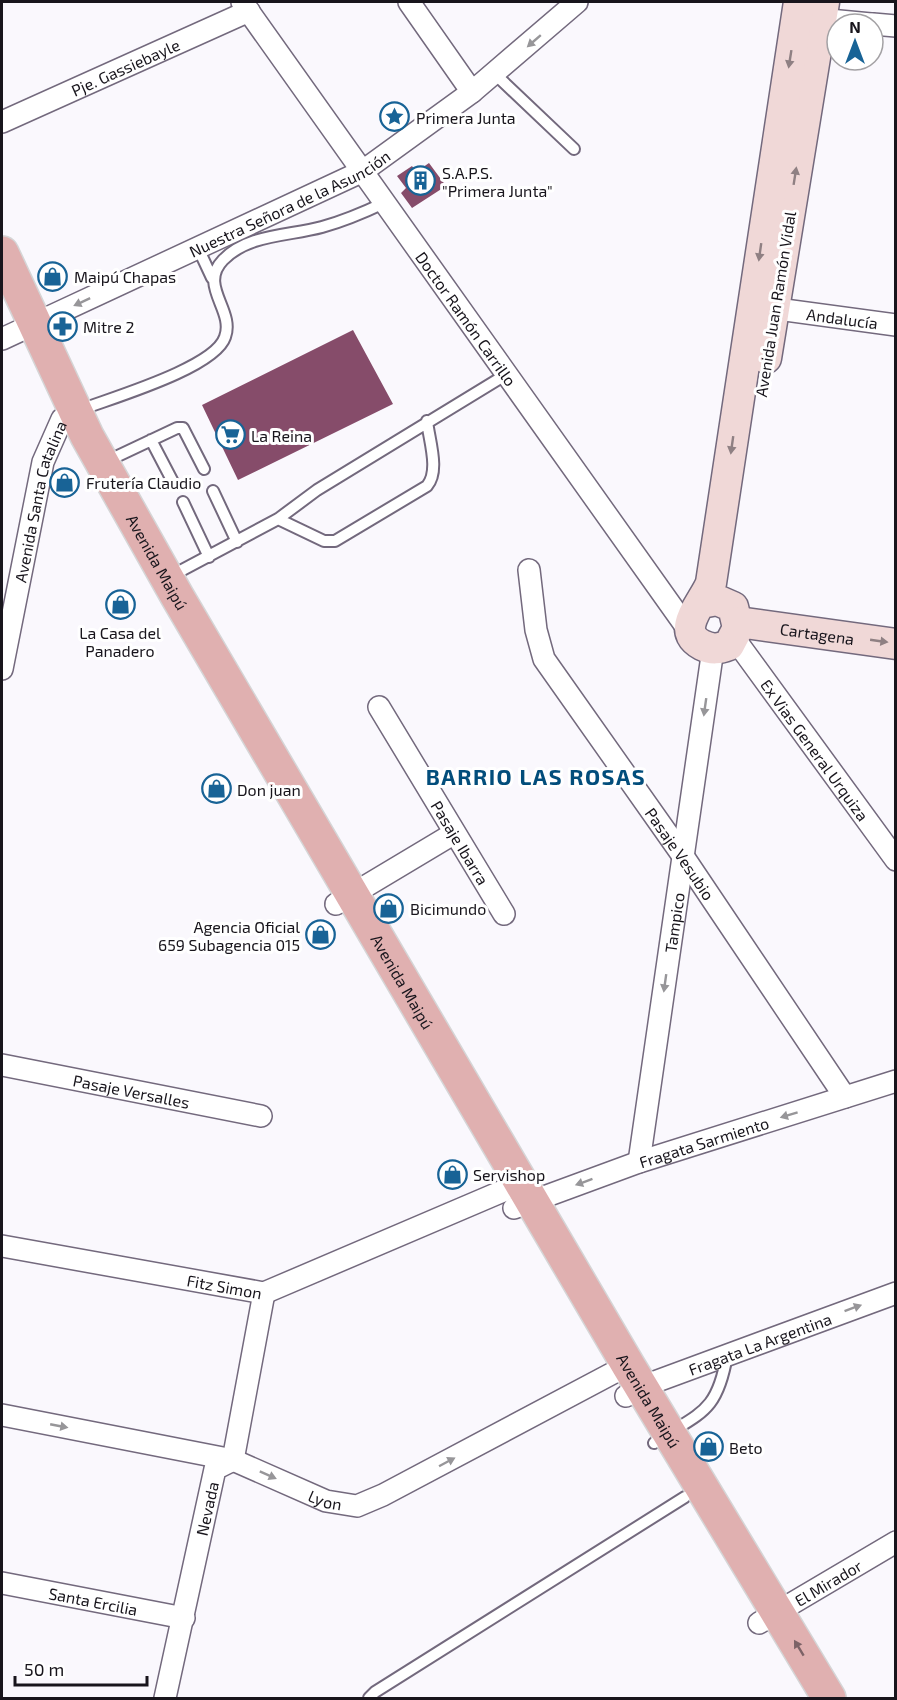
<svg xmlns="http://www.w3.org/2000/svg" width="897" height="1700" font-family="'Exo 2',sans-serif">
<rect width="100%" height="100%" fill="#faf8fd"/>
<!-- building -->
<path fill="#864c6a" d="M429 163 446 186 412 208 401 193 406 188 397 176 412 166 416 172Z
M353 330 393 404 238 480 202 405Z"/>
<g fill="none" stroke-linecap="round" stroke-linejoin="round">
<defs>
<path id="lane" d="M495 74 574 149
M198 248 212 278
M80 410C111 398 215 368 225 337 235 310 198 286 223 260 248 234 289 236 322 227 344 221 365 212 386 202
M151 440 174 484
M105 462 177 428H183L204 469
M213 491 237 542
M183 502 209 557
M278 519 324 541H335L427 486C440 471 429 440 427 421
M171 576 278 519 317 490 507 374
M654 1443C700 1412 717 1414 727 1355
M369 1698 375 1692 685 1497"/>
<g id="street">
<path id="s1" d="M242 2 692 635"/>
<path d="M409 2 472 92"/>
<path d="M808 18 871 24"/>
<path d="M873 24 896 26"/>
<path id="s2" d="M2 122 249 11"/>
<path id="s3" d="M762 307 896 325"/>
<path id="s4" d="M2 339 363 171 472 92 577 2"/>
<path id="s5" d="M529 570 536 630 544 659 683 856 845 1097"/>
<path id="s6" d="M734 638 896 860"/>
<path id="s7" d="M2 669 43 462 62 419 76 411"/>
<path id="s8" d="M379 707 504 914"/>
<path d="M336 904 453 834"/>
<path id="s9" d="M2 1065 261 1116"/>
<path id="s10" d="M639 1162 713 649"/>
<path id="s11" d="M514 1208 639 1162 896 1081"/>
<path id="s12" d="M2 1246 264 1293 503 1191"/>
<path id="s13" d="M626 1396 641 1387 896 1293"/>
<path id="s14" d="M2 1415 233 1460 326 1501 357 1506 383 1495 628 1365"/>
<path id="s15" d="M2 1583 184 1618"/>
<path id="s16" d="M759 1623 896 1542"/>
<path id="s17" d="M165 1698 215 1469 233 1460 264 1293"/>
</g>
<g id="secondary">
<path d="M766 358 824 2"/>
<path d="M701 603 717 600 733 607 738 628 729 645C719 649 712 650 702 645 673 630 705 601 711 583L799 2"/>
<path id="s18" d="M738 622 896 644"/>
</g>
<g id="primary">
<path id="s19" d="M2 253 87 436 177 596 628 1365 829 1698"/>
</g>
</defs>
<!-- lane casing -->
<use href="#lane" stroke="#73697d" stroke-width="14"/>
<!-- street casing -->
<use href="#street" stroke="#73697d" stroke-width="24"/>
<!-- secondary casing -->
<use href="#secondary" stroke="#73697d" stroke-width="33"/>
<!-- primary casing -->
<use href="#primary" stroke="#d5d5d6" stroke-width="36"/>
<!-- lane -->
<use href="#lane" stroke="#fff" stroke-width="10"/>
<!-- street -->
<use href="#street" stroke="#fff" stroke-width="21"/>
<!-- secondary -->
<use href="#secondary" stroke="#f0d8d7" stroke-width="30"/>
<!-- primary -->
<use href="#primary" stroke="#e0b0b0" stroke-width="33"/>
</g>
<!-- one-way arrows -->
<defs><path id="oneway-solid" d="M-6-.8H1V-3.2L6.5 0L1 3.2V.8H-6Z" transform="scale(1.5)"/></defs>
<g fill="#979699">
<use href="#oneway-solid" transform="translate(534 41) rotate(139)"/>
<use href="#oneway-solid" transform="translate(82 302) rotate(155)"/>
<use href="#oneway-solid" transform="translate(705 707) rotate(98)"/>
<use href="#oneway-solid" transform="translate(665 983) rotate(98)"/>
<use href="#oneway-solid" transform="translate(789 1115) rotate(163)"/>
<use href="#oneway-solid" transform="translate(584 1182) rotate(160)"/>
<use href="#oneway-solid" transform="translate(853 1308) rotate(-20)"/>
<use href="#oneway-solid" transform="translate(59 1426) rotate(11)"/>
<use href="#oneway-solid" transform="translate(447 1462) rotate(-28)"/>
<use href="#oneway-solid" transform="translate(268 1475) rotate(24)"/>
</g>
<g fill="#8f8083">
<use href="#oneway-solid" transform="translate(790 59) rotate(99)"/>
<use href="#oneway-solid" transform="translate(795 176) rotate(-81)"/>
<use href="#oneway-solid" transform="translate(760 252) rotate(98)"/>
<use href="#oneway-solid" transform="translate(732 445) rotate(98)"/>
<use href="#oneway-solid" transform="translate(879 641) rotate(8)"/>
</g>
<use fill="#7c6266" href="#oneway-solid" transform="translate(799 1648) rotate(-121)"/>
<!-- icons -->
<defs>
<symbol id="sight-ring" viewBox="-11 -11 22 22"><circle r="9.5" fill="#fff" stroke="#186396" stroke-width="1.5"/><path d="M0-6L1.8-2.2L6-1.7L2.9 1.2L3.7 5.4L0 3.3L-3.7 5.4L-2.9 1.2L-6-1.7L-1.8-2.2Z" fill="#186396"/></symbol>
<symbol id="building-ring" viewBox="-11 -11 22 22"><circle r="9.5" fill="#fff" stroke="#186396" stroke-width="1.5"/><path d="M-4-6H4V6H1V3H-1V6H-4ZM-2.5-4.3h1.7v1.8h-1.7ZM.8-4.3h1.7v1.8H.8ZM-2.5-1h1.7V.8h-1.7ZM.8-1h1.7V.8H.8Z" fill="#186396"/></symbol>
<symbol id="shop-ring" viewBox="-11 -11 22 22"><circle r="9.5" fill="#fff" stroke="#186396" stroke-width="1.5"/><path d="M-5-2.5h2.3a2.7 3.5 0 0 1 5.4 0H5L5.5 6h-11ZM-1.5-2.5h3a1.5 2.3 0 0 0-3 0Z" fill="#186396"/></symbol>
<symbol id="pharmacy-ring" viewBox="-11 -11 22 22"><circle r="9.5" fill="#fff" stroke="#186396" stroke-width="1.5"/><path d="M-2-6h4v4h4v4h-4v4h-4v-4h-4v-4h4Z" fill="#186396"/></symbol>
<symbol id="supermarket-ring" viewBox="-11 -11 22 22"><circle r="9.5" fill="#fff" stroke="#186396" stroke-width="1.5"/><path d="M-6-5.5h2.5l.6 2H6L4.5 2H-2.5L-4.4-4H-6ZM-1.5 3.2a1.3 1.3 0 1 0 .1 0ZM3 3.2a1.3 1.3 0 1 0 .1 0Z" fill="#186396"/></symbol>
</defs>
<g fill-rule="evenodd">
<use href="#sight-ring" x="378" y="100" width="33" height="33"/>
<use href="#building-ring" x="404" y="164" width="33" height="33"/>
<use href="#shop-ring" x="36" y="260" width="33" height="33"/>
<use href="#pharmacy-ring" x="46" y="310" width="33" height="33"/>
<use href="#supermarket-ring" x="214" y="418" width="33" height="33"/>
<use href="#shop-ring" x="48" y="466" width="33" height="33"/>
<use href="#shop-ring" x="104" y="588" width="33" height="33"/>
<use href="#shop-ring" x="200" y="772" width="33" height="33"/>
<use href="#shop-ring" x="372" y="892" width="33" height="33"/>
<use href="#shop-ring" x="304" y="918" width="33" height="33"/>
<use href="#shop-ring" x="436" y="1158" width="33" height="33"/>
<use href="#shop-ring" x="692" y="1430" width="33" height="33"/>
</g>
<g text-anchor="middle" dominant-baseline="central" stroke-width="6" stroke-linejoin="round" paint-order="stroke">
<!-- street labels -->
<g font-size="16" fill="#18151c" stroke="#fff">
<text stroke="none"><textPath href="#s2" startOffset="135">Pje. Gassiebayle</textPath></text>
<text stroke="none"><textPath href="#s4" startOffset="318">Nuestra Señora de la Asunción</textPath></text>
<text transform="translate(775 304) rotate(-81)">Avenida Juan Ramón Vidal</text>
<text stroke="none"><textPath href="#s1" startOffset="388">Doctor Ramón Carrillo</textPath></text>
<text stroke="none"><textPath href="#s3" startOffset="81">Andalucía</textPath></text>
<text stroke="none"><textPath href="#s7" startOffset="172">Avenida Santa Catalina</textPath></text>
<text stroke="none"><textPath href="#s19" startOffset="346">Avenida Maipú</textPath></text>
<text stroke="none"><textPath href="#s18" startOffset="80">Cartagena</textPath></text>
<text stroke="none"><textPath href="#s6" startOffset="138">Ex Vias General Urquiza</textPath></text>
<text stroke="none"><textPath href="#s8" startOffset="158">Pasaje Ibarra</textPath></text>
<text stroke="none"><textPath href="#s5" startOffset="328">Pasaje Vesubio</textPath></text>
<text stroke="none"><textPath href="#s10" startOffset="242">Tampico</textPath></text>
<text stroke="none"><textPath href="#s19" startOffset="832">Avenida Maipú</textPath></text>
<text stroke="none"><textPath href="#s9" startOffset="132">Pasaje Versalles</textPath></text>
<text stroke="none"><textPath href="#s11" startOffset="201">Fragata Sarmiento</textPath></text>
<text stroke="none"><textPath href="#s12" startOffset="226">Fitz Simon</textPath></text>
<text stroke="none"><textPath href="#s13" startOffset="144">Fragata La Argentina</textPath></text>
<text stroke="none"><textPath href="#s19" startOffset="1318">Avenida Maipú</textPath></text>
<text stroke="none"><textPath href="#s14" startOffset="336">Lyon</textPath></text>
<text stroke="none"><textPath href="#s17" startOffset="194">Nevada</textPath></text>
<text stroke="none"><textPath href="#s16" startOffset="80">El Mirador</textPath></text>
<text stroke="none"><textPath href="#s15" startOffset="93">Santa Ercilia</textPath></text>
</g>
<!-- poi labels -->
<g font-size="16" fill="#18151c" stroke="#fff" text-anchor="start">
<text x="416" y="117">Primera Junta</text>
<text x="442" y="172">S.A.P.S.<tspan x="442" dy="18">"Primera Junta"</tspan></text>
<text x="74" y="276">Maipú Chapas</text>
<text x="83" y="326">Mitre 2</text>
<text x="251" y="435">La Reina</text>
<text x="86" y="482">Frutería Claudio</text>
<text x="120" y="632" text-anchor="middle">La Casa del<tspan x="120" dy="18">Panadero</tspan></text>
<text x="237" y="789">Don juan</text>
<text x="410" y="908">Bicimundo</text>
<text x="300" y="926" text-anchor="end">Agencia Oficial<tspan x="300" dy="18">659 Subagencia 015</tspan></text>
<text x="473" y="1174">Servishop</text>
<text x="729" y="1447">Beto</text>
</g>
<!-- district labels -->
<g font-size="22" font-weight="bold" letter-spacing="1.5" fill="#024d7b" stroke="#fff">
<text x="536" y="776">BARRIO LAS ROSAS</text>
</g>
</g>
<!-- border -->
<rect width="897" height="1700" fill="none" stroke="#18151c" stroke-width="6"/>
<!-- north arrow -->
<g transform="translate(855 42)"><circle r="28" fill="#ffffff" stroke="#a3a1a4" stroke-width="1.5"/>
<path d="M0-4.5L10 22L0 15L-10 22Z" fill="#186396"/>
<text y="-9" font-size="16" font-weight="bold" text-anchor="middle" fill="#18151c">N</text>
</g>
<!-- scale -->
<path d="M15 1676v9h132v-9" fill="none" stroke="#18151c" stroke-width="3"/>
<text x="24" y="1676" font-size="18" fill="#18151c" stroke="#ffffff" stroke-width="4.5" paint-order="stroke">50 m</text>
</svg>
